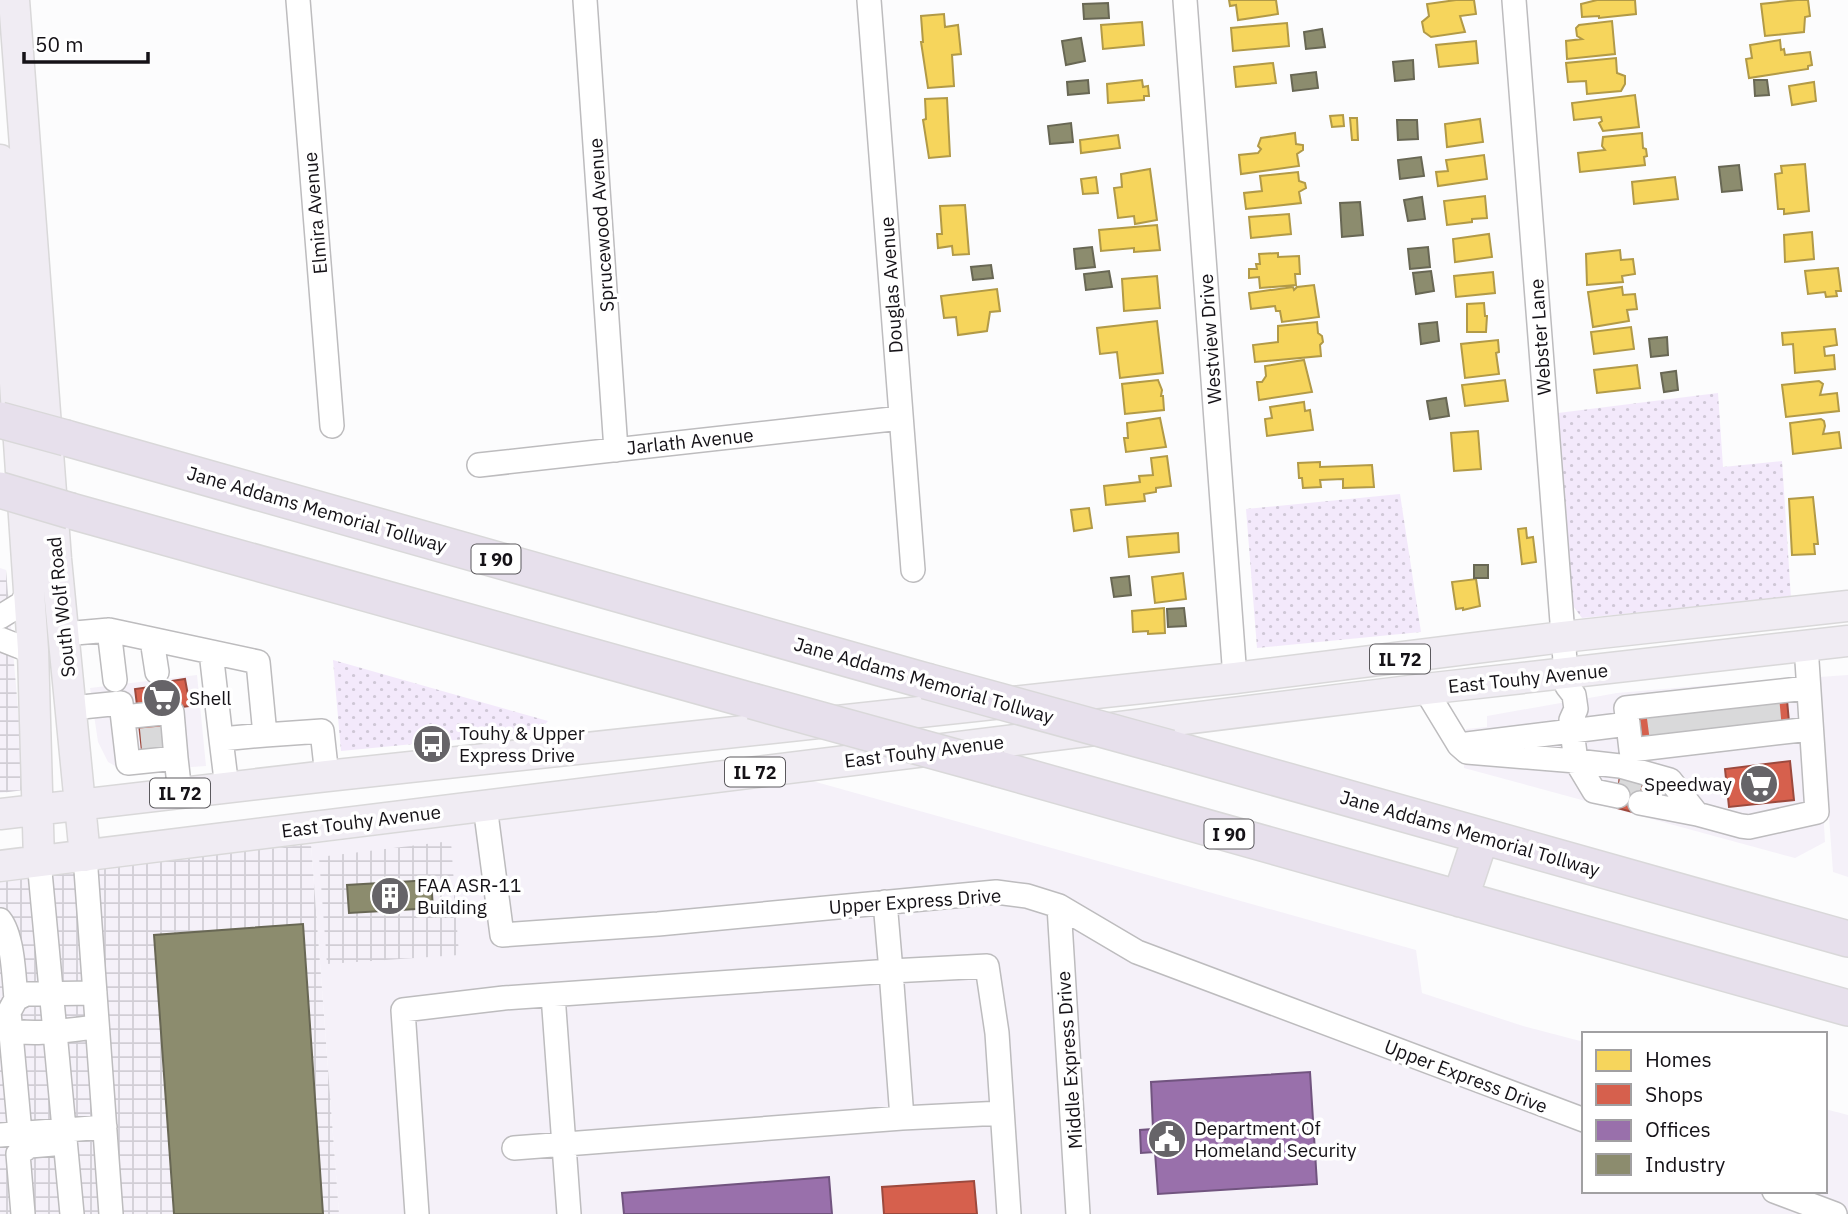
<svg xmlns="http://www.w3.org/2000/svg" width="1848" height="1214" font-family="'IBM Plex Sans',sans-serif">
<defs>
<pattern id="industrial-grid" width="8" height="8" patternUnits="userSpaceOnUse" patternTransform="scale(1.75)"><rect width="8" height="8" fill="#f5f1f9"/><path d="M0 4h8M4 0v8" fill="none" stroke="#d1ced5"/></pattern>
<pattern id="grass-dots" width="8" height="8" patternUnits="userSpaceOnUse" patternTransform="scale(1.75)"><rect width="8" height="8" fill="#f3e9fb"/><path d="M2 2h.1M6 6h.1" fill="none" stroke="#cfc7d6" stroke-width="1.8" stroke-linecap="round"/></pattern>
</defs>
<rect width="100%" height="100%" fill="#fcfcfd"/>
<!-- built -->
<path fill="#f5f1f9" d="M197 675 206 766 135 771 119 768 108 762 98 742 90 688Z
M1848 675V877L1833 872 1819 677Z
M1815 676 1825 842 1795 858 1464 768 1466 729 1487 727V716L1617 693Z
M809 780 1416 950 1422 993 1523 1026 1584 1042V1191H1825V1109L1848 1115V1214H339L311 844Z"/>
<!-- industrial -->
<path fill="url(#industrial-grid)" d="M0 568 6 570 25 790 0 793Z
M451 841 459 955 327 964 319 857Z
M311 844 339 1214H0V880Z"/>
<!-- grass -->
<path fill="url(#grass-dots)" d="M1718 393 1723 467 1782 461 1791 598 1582 618 1573 606 1558 413Z
M1400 494 1421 632 1257 648 1246 509Z
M333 660 548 721 538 732 341 751Z"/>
<!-- homes -->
<path fill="#f6d55c" stroke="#b29a47" stroke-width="2" d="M1229 0H1276L1278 14 1238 20 1236 5 1230 6Z
M1456 0H1474L1476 14 1460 16 1465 32 1431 37 1424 32 1422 22 1429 16 1427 4Z
M1597 0H1635L1636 14 1599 18V16L1582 17 1581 4Z
M1797 0H1808L1810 16 1805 17 1804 32 1765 36 1761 4Z
M944 14 945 27 958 25 961 54 952 55 954 86 928 88 921 42H923L921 16Z
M1612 21 1615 54 1567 59 1566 41 1582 39 1577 36 1576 28 1579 25Z
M1142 22 1144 45 1103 49 1101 25Z
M1287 23 1289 46 1233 51 1231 28Z
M1780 40 1781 50 1784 49 1785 55 1810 52 1812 65 1808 66V69L1749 78 1746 59 1752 58 1750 45Z
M1476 41 1478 63 1439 67 1436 45Z
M1616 58 1617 73 1625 76V84L1621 91 1587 94 1586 81 1568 82 1566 63Z
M1273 63 1276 83 1236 87 1234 67Z
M1142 80 1143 87 1148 86 1149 96H1144V100L1108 103 1107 84Z
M1814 82 1816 101 1792 105 1789 86Z
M1635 95 1639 127 1603 131 1599 123 1602 121 1601 117 1574 120 1572 103Z
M947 98 950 156 929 158 923 120 926 119 925 99Z
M1343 115 1344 126 1332 127 1330 116Z
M1350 118H1357L1358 140H1352Z
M1480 119 1483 142 1447 147 1445 124Z
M1295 133 1296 144 1303 145V150L1297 154 1299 166 1241 174 1239 155 1258 153 1261 149 1258 146 1261 138Z
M1642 133 1643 148 1646 149 1647 156 1644 157 1645 165 1580 172 1578 153 1605 150 1602 146 1603 137Z
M1118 135 1120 148 1081 153 1080 140Z
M1484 155 1487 179 1438 186 1436 172 1448 171 1446 160Z
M1805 164 1809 211 1784 214V209H1778L1775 174 1782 173 1781 166Z
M1150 169 1157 220 1135 224 1134 216 1118 218 1114 188 1122 187 1121 174Z
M1298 172 1299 181 1305 183 1306 188 1299 192 1301 203 1246 209 1244 193 1262 191 1260 176Z
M1096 177 1098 193 1083 194 1081 179Z
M1675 177 1678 199 1634 204 1632 182Z
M1485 196 1487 218 1472 219V222L1447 225 1444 201Z
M965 205 969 254 953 255 952 246 938 248 937 234H942L940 206Z
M1289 214 1291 234 1251 238 1249 217Z
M1157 225 1160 250 1134 252V248L1101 251 1099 230Z
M1812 232 1814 259 1785 262 1784 235Z
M1489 234 1492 257 1455 262 1453 239Z
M1620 250 1621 260 1633 259 1635 274 1622 276 1623 282 1587 285 1586 254Z
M1278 253V257L1299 256 1300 274H1295L1296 285 1260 288 1259 277 1249 278V269H1257L1256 264H1260L1259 254Z
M1838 268 1841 291H1836L1837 296 1826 297 1825 292 1808 294 1805 271Z
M1493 272 1495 293 1456 297 1454 276Z
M1157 276 1160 308 1124 311 1122 279Z
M1314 285 1319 317 1282 322 1280 311H1276L1275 306 1251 309 1249 293 1293 287 1294 290 1297 287Z
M1622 287 1623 295 1635 294 1637 309 1627 310 1629 321 1593 327 1588 292Z
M997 289 1000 311 990 312 987 331 958 335 956 317 944 318 941 296Z
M1484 303 1485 316H1487L1486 332H1467V304Z
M1157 321 1163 373 1120 378 1117 352 1100 354 1097 328Z
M1317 322 1318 333 1322 336 1323 342 1320 345 1321 356 1255 362 1253 345 1278 342V326Z
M1631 327 1634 349 1594 354 1591 332Z
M1835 329 1837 345 1824 347 1825 356 1834 355 1835 369 1795 373 1793 344 1783 345 1782 333Z
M1498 340 1499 352 1496 353 1499 374 1465 378 1461 344Z
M1304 360 1312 392 1259 400 1257 382H1262L1266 376 1265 366Z
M1637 365 1640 388 1597 393 1594 370Z
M1158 380 1162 390 1161 396H1163L1164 410 1125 414 1122 384Z
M1505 380 1508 401 1465 406 1462 385Z
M1819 381 1823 384 1820 395 1837 393 1839 411 1786 417 1782 385Z
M1304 402 1305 411 1310 410 1313 430 1267 436 1265 419 1272 418 1270 407Z
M1160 418 1166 447 1126 452 1124 438H1128L1127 423Z
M1821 419 1824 421 1825 426 1823 434 1839 432 1841 448 1793 454 1790 423Z
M1478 431 1481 469 1454 471 1451 433Z
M1167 456 1171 486 1156 488V492L1144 494 1145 501 1106 505 1104 486 1140 482 1139 476 1153 475 1151 458Z
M1320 462V467L1372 465 1374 487 1343 488V479L1320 480 1321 487 1303 488 1302 478H1299L1298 463Z
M1813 497 1818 544H1814L1815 554 1792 555 1789 499Z
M1089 508 1092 528 1074 531 1071 510Z
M1526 528 1527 538 1533 537 1536 562 1522 564 1518 529Z
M1178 533 1179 552 1129 557 1127 537Z
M1183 573 1186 599 1155 603 1152 577Z
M1476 579 1480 606 1463 610V608L1456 609 1452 582Z
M1164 608 1165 633 1148 634V631L1133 632 1132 611Z"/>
<!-- shops -->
<path fill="#d6604d" stroke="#9c493d" stroke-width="2" d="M185 679 190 706 138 713 135 689 171 684V681Z
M1787 700 1789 722 1642 739 1639 716Z
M160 721 164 758 143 760 139 724Z
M1790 761 1794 800 1729 807 1725 769Z
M1620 772 1642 777 1640 814 1617 808Z
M974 1181 977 1214H884L882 1187Z"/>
<!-- offices -->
<path fill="#9970ab" stroke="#71547f" stroke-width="2" d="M1310 1072 1317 1184 1158 1194 1155 1152 1141 1153 1140 1130 1153 1129 1151 1082Z
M829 1177 832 1214H624L622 1193Z"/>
<!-- industry -->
<path fill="#8c8c6e" stroke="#686754" stroke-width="2" d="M1108 3 1109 18 1084 19 1083 4Z
M1322 29 1325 47 1306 49 1304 32Z
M1081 38 1085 61 1066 65 1062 41Z
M1413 60 1414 79 1395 81 1393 62Z
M1316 72 1318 88 1293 91 1291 75Z
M1088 80 1089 93 1068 95 1067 82Z
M1754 80H1767L1769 95 1755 96Z
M1397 120H1417L1418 139 1398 140Z
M1071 123 1073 142 1050 144 1048 126Z
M1421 157 1424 176 1400 179 1398 160Z
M1739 165 1742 190 1722 192 1719 167Z
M1422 197 1425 219 1408 221 1404 200Z
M1360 202 1363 235 1342 237 1340 203Z
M1092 247 1095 267 1076 269 1074 249Z
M1428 247 1430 267 1410 269 1408 249Z
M991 265 993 278 973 280 971 267Z
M1109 271 1112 287 1086 290 1084 274Z
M1431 271 1434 291 1416 294 1413 273Z
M1437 322 1439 341 1421 344 1419 324Z
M1667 337 1668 355 1651 357 1649 339Z
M1676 371 1678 390 1664 392 1661 373Z
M1446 398 1449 416 1430 419 1427 401Z
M1474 565H1488V578H1474Z
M1129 576 1131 595 1114 597 1111 578Z
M1184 608 1186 626 1168 627 1167 609Z
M431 880 433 908 349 913 347 885Z
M303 924 323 1214H174L154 935Z"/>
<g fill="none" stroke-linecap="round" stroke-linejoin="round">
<!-- minor-tunnel -->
<path stroke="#d9d9da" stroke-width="23" stroke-dasharray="23 11" stroke-linecap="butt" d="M1768 702 1770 724
M1749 704 1751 727
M1731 706 1734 728
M1714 708 1716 730
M1695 710 1698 733
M1676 712 1679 735
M1658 714 1661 737
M141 740 162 738
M1619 783 1641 788"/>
<defs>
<path id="minor" d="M298 0 332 426
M585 0 616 450
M869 0 913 570
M1185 0 1235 678
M1514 0 1566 674 1567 686 1574 695 1576 709 1571 720 1572 731 1628 724 1626 708 1807 688
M479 465 901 418
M0 617 21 604 29 592
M109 630 115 680
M64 634 109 630 258 662 265 735 322 731 327 776
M0 639 23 648 33 656
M152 640 157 672
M211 652 221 739 265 735
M1425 689 1459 745 1467 752 1576 761 1594 791 1618 796
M72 708 121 703 128 763 176 758 180 793
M123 717 172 712 176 758
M1628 724 1631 750 1810 729
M221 739 227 788
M1459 745 1572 731 1576 761 1620 766 1670 780 1697 814 1741 826 1749 827 1817 812 1806 646
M1640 803 1697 814
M485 806 502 935 658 924 996 892 1027 896 1059 906 1137 952 1584 1120
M85 856 111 1214
M39 861 72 1214
M885 902 891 971 987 966 997 1033 1009 1214
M1059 906 1078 1214
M0 920C13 936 14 978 16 999
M553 995 569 1214
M0 1028C31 1037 65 1030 97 1027
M20 1133 9 1012 16 999 26 994 95 993
M0 1135 105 1127
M514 1148 902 1118
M1774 1191 1835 1214
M23 1214 18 1154 30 1146 65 1143
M417 1214 403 1010 504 998 891 971 902 1118 1002 1113"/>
<path id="major" d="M14 0 56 559 85 856
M0 160 33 650 39 861
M0 814 327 776 1235 678 1563 637 1848 606
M0 866 1425 689 1848 641"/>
<path id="highway" d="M66 438 926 681
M71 511 752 701
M1170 748 1848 939
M999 769 1848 1008
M1460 899 1481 836"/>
</defs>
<!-- minor casing -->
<use href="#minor" stroke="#bdbcbe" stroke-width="26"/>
<!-- major casing -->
<use href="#major" stroke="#d9d8d9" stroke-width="33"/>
<!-- highway casing -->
<use href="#highway" stroke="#d9d8d9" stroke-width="38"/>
<!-- minor -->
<use href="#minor" stroke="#fff" stroke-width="23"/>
<!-- major -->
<use href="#major" stroke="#f0ecf3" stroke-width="30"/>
<!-- highway -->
<use href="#highway" stroke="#e7e0ec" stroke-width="35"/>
<defs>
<path id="highway-bridge" d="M0 420 66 438
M0 490 71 511
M926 681 1170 748
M752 701 999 769"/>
</defs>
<!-- highway-bridge casing -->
<use href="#highway-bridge" stroke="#d9d8d9" stroke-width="38" stroke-linecap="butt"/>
<!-- highway-bridge -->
<use href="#highway-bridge" stroke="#e7e0ec" stroke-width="35"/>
</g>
<!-- icons -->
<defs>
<symbol id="supermarket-disc" viewBox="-11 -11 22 22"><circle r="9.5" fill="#666468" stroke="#fff"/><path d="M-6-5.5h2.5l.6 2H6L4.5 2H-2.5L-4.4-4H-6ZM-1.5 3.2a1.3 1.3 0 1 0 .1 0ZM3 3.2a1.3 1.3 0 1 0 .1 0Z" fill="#fff"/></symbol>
<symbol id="bus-disc" viewBox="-11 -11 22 22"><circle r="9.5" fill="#666468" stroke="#fff"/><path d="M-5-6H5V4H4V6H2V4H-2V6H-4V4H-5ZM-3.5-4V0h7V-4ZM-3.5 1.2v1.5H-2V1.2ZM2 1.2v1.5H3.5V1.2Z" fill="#fff"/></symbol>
<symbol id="building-disc" viewBox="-11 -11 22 22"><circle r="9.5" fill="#666468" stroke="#fff"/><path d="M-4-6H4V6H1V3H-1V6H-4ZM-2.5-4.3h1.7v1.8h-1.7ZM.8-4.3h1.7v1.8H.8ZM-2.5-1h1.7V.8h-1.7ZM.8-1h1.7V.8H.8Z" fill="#fff"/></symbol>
<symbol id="civic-disc" viewBox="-11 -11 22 22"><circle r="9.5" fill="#666468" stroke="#fff"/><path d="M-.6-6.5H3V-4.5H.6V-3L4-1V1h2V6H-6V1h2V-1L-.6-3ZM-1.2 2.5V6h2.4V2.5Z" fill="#fff"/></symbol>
</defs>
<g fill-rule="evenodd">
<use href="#supermarket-disc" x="140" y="676" width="44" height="44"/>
<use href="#bus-disc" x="410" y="722" width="44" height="44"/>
<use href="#supermarket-disc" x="1737" y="762" width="44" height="44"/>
<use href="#building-disc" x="368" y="874" width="44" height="44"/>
<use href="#civic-disc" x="1145" y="1117" width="44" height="44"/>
</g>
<g text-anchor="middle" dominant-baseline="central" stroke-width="7" stroke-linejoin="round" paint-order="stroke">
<!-- shield labels -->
<g fill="#fff" stroke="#5b595d" stroke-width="2">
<rect x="471.5" y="544.5" width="49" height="29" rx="5"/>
<rect x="1370" y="644.5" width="60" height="29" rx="5"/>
<rect x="725" y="757.5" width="60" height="29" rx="5"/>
<rect x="150" y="778.5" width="60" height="29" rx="5"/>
<rect x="1204.5" y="819.5" width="49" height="29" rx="5"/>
</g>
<g font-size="18" font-weight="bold" fill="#151217">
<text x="496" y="559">I 90</text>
<text x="1400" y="659">IL 72</text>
<text x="755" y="772">IL 72</text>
<text x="180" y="793">IL 72</text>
<text x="1229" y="834">I 90</text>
</g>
<!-- street labels -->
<g font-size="19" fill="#151217" stroke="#fff">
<text transform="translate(315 213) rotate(-95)">Elmira Avenue</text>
<text transform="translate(601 225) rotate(-94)">Sprucewood Avenue</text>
<text transform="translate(891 285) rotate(-94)">Douglas Avenue</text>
<text transform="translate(1540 337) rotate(-94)">Webster Lane</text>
<text transform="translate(1210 339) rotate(-94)">Westview Drive</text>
<text transform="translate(690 441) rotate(-6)">Jarlath Avenue</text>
<text transform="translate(317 509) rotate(16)">Jane Addams Memorial Tollway</text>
<text transform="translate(61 607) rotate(-96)">South Wolf Road</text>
<text transform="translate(1528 678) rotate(-6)">East Touhy Avenue</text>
<text transform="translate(924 680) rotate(16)">Jane Addams Memorial Tollway</text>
<text transform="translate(924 751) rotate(-7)">East Touhy Avenue</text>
<text transform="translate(361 821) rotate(-7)">East Touhy Avenue</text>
<text transform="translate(1470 833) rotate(16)">Jane Addams Memorial Tollway</text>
<text transform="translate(915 901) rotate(-4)">Upper Express Drive</text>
<text transform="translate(1069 1060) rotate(-94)">Middle Express Drive</text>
<text transform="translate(1466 1076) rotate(21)">Upper Express Drive</text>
</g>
<!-- poi labels -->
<g font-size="19" fill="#151217" stroke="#fff" text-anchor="start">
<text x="189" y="698">Shell</text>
<text x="459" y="733">Touhy &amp; Upper<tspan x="459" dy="22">Express Drive</tspan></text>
<text x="1732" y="784" text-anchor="end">Speedway</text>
<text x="417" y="885">FAA ASR-11<tspan x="417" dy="22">Building</tspan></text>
<text x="1194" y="1128">Department Of<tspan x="1194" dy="22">Homeland Security</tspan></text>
</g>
</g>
<!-- legend -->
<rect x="1582" y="1032" width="245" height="161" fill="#ffffff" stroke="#a1a0a2" stroke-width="2"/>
<rect x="1596" y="1050" width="35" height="21" fill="#f6d55c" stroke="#a1a0a2" stroke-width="2"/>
<text x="1645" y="1067" font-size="21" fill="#151217">Homes</text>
<rect x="1596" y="1084" width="35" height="21" fill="#d6604d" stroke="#a1a0a2" stroke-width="2"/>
<text x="1645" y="1102" font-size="21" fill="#151217">Shops</text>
<rect x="1596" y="1120" width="35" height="21" fill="#9970ab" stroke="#a1a0a2" stroke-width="2"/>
<text x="1645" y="1137" font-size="21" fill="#151217">Offices</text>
<rect x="1596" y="1154" width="35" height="21" fill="#8c8c6e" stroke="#a1a0a2" stroke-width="2"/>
<text x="1645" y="1172" font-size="21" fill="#151217">Industry</text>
<!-- scale -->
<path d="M24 52v10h124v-10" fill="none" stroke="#151217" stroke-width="3.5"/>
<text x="35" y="52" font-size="21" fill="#151217" stroke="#ffffff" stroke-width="5" paint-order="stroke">50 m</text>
</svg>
